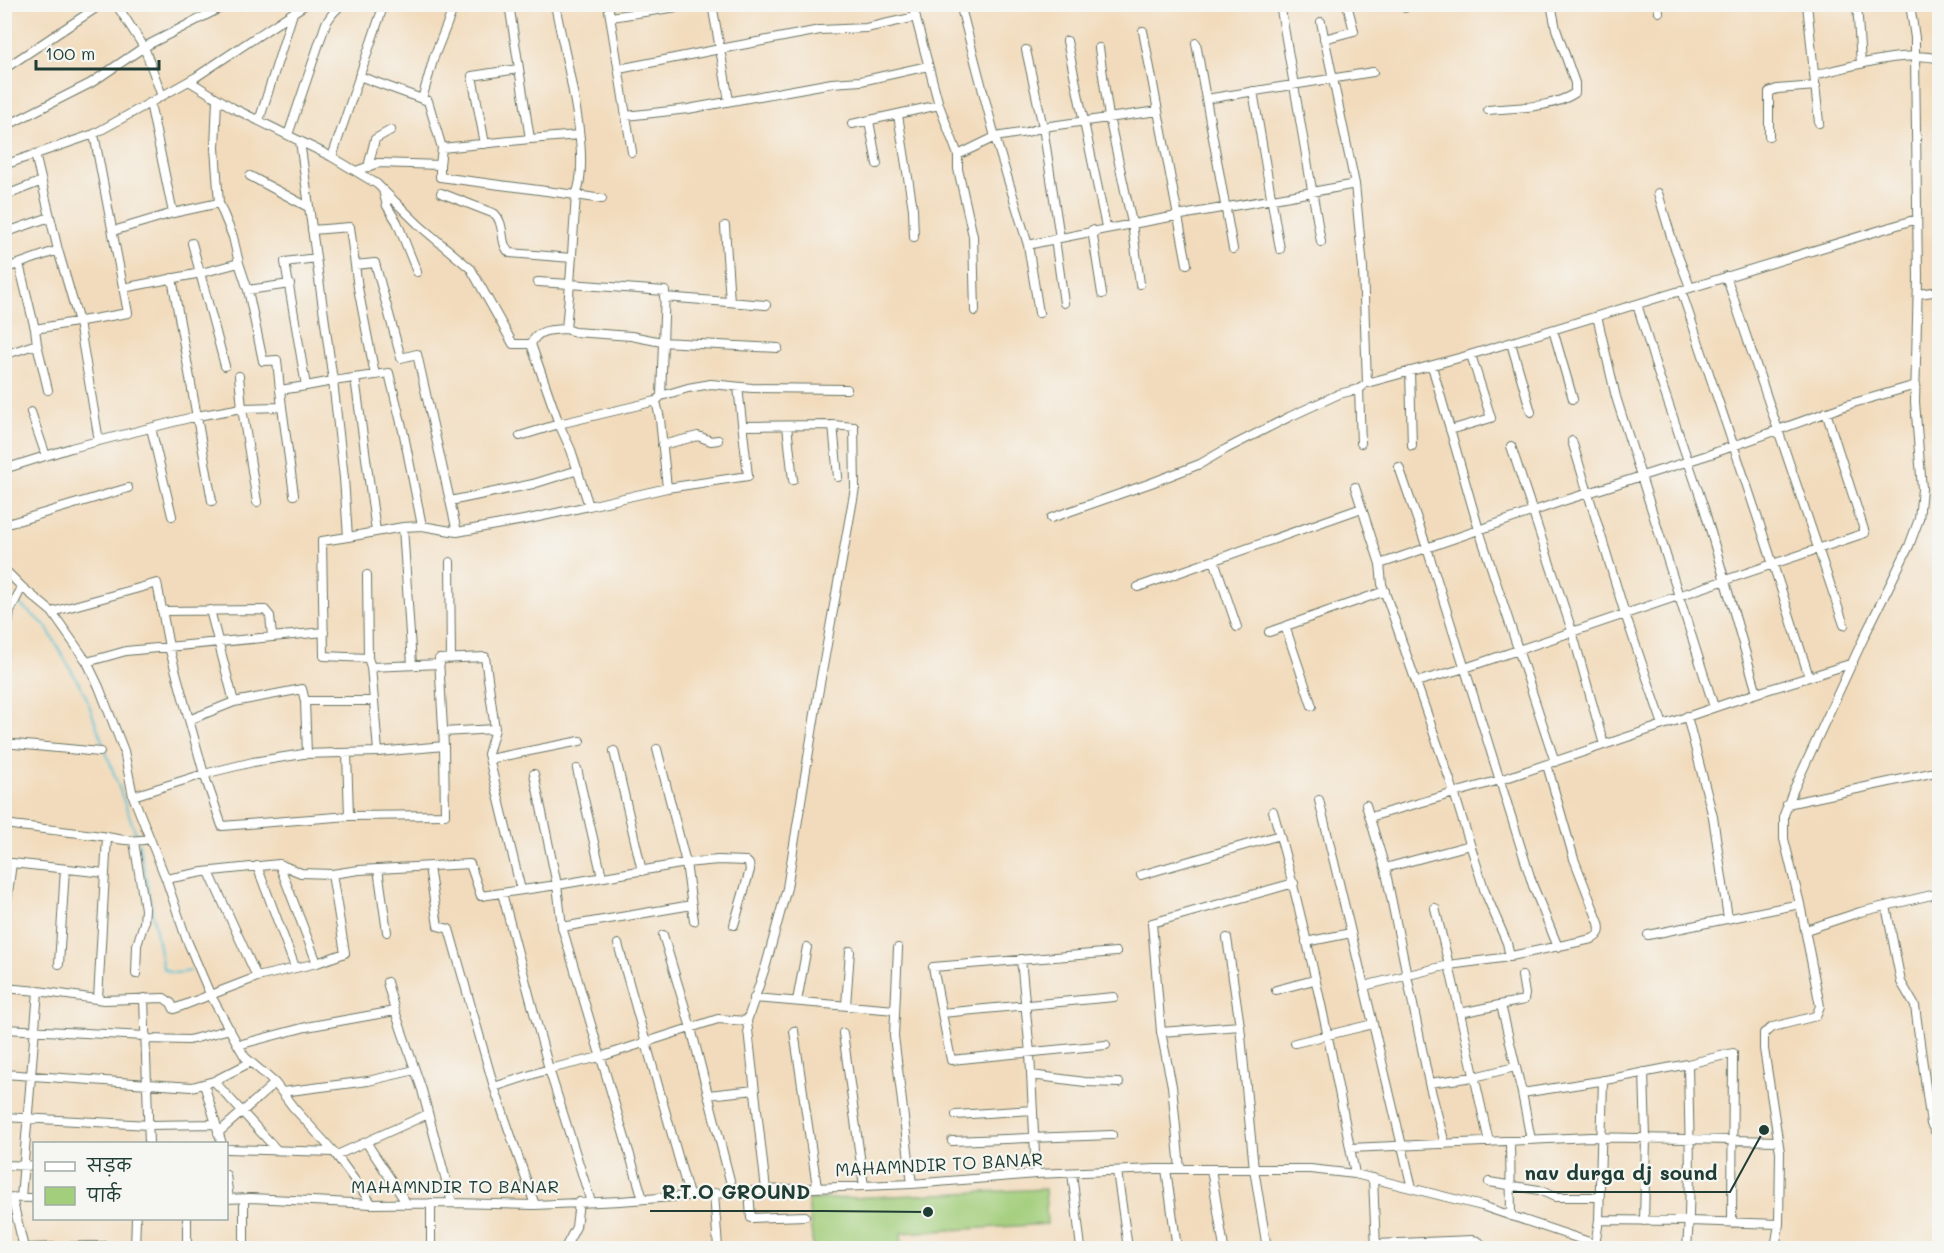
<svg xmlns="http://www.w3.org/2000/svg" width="1944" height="1253" font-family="Mali,'Playpen Sans Deva',sans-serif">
<rect width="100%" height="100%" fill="#f6f6f2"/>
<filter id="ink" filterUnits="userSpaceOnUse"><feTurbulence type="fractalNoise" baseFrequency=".0167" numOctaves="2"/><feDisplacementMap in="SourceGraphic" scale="12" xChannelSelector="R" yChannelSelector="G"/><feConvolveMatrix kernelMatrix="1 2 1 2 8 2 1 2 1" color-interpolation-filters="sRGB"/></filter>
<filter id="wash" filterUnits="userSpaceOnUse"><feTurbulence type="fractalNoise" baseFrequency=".008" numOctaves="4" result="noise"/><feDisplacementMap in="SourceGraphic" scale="24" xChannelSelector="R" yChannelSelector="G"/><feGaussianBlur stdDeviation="1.35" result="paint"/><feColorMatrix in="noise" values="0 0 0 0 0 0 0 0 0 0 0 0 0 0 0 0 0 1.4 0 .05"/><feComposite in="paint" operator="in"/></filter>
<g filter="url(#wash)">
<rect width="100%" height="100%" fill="#f2dbbc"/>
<!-- green -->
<path fill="#a3ce7b" stroke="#618658" stroke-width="1.5" d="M1045 1189 1047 1224 901 1233 902 1248H813L808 1200Z"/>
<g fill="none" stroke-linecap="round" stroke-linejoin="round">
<!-- stream -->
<path stroke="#58c0d5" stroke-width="2" d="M4 593 13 599
M18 603 45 625 85 694 137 837
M139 843 163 968C171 975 179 973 190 971"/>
</g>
</g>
<g filter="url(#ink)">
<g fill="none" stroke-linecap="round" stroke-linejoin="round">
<defs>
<path id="minor" d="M509 4 530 139 579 135
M555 4C563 50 593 155 576 195L602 199
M608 4 626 116 688 109 832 83 861 81 928 66
M712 4 720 49 820 30 866 28 916 17
M912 4 939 105 958 155 995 137 1028 245C1136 221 1246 205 1355 184
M960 4 995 137 1027 132 1043 127 1158 111 1187 264
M1280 4 1321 242
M1404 4 1405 8
M1658 4 1659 12
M1807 4 1819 123
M1857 4 1861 64
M611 17 697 4
M1321 22 1355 184 1363 268 1367 383 1466 356 1917 219
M1143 31 1158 111
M1324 39 1354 31 1347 4
M1067 41 1106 227
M1196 43 1206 99
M1099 48 1109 117 1132 223 1140 284
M1026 50 1043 127 1060 238
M4 69 102 4
M619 69 720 49 729 101
M1815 75C1851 66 1904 50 1940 59
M359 76 422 99 434 57 455 4
M189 81 233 108 332 157 377 184 420 226 471 269 513 344H531L559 424 656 401 661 396 665 291 570 284 576 195 440 177V165L378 163 356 171
M1253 91 1280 249
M162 96 144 47 228 4
M422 99 428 101 442 148 440 165
M1488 110C1515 107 1551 109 1575 93V83L1556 29 1551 4
M898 115 913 209 914 237
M626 116 632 152
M259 121 293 13
M869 121 877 164
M852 124 939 105
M4 127 91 83 144 47 116 4
M288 135 326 23 333 13 342 4
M1769 136V92L1777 89 1816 86
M300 141 333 381 306 386 285 262 316 258
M485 144 472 76 518 69
M442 148 530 139
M35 154 58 250 79 322 99 441
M958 155V169L973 236 975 311
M332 157 384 4
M4 165 94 134 196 77 306 4
M368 167 375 139 391 130
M250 176 308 207
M383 190 387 206 397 222 417 272
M441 193 495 214C506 225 499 244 510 253L572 258
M1658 193 1673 243 1690 287
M4 196 42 181
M219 203 233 237 239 263
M173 213 219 203 215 148 217 99
M725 226 730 302
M312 230 350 227 358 288 375 375
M1092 230 1102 294
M113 231 173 213 150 103
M4 233 50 217
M1055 239 1064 303
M192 243 225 366
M1028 245 1039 313
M1233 249 1206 99 1373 72
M19 264 35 329
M355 265 375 263 401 358 417 354 457 532
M4 269 58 250
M1726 276 1844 625
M172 278 212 501
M123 288 201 273 239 263 248 290 290 284
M248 290 263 361 277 360 280 390
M1918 294 1940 291
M664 297 766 305
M1637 304 1657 370 1704 508 1757 693 1809 677C1769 547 1724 419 1681 290
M1597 316 1616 397 1714 707
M566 329 575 332 631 336 662 342 778 348
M1553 330 1573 399
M1511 343 1531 412
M37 344 48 390
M531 344C538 329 551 330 566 329L570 284 538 282
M4 355 37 344 35 329 128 313 94 134
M1432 366 1479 530 1555 762
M1410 371 1412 446
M239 376 242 408 257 502
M355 378 376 531
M661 396 688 388 711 384 752 388 847 389
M656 401 660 419 667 488
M282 407 294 495
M31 412 46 456
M742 426 833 425 838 477
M787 426 793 480
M151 428 172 516
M1450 430 1491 418 1471 355
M1361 443 1359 389 1362 387
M662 445 698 436 711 441 718 440
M1511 446 1572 631 1604 745
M1399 467 1427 548 1533 886 1558 947
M4 469 71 448 197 416 242 408 282 407 280 390 306 386
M1355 487 1380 564
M450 501 533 484 578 470
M589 506 667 488 748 476 738 387
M1051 518 1151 483 1200 464 1226 449 1289 417 1339 394 1359 389
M4 525 128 488
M422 526 404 435 389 373 333 381 344 478 348 537 322 541 324 656 368 658 371 667 440 664
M403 527 422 526 457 532 529 519 589 506 571 450 559 424 520 436
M348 537 403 527 412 665
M1214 560 1237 627
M450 562 451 659
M4 569 22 587 52 612 87 662 99 687 124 751 133 796 166 879 186 938 210 994 238 1045 306 1027 395 1011 422 1090 452 1203
M367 575 368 658
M1138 587 1362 508
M210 610 234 702 302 689 305 701H374L378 752 444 746
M162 611 265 610 270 616 272 636
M52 612 157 583 169 647 204 774 253 762 303 754 378 752
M1285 626 1312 706
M1269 632 1385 591
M4 654 10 611 22 587
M87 662 126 651 324 632
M371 667 374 701
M1809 677 1853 663
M1416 682 1465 668 1865 533 1826 412
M305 701 307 754
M1687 716 1713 817 1728 918
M189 720 234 702
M1663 725 1757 693
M443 732 495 729 488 754 521 890
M4 743 100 752
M657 749 686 863 694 921
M614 751 642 871
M347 753 349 816
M489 759 580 741
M577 769 602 877
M133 796 204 774 222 826 349 816 445 815 444 746 439 659 485 657 495 729
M1319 800 1364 986 1449 965 1435 908
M1787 804 1940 771
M1366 805 1385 868 1429 1083 1445 1144
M1273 811C1307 930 1332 1052 1355 1174
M1370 817 1500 780 1663 725 1625 614 1572 441
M4 824C34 828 64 831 94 835 117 838 127 843 150 839
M134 842 145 909 144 923 137 945 136 974
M257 866 295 967
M429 867 438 926 449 929 494 1087
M1385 868 1470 845
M378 869 387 932
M209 872 257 977
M1141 875 1280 835
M166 879 203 872 279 864 301 873 332 874 359 870 470 864 481 896 557 885 534 774
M502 893 549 1069 600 1057 718 1019 747 1021 766 1190
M1886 906 1901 982 1915 1006 1931 1124 1935 1131 1940 1133
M4 923 12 863 105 873
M562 927 692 905
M1806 930 1860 912 1940 893
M663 935 691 1028 733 1192
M1648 935 1800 904
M1227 938 1240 1026 1254 1169 1267 1248
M1306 942 1351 933
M618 944 689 1195
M898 948 894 1036 912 1184
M1510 957 1507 943 1485 892 1451 783 1382 584 1380 564 1563 501 1711 454 1850 404 1916 385
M1021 959 1030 1053 1036 1174
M317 963 345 953 332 874
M59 964 65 869
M1522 976 1525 994 1524 1000 1460 1013 1449 965 1502 958 1592 939C1600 935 1601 931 1599 923L1574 859 1547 765
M387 982 395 1011
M1364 986 1412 1188
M4 988 38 991 21 1198
M1276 990 1314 980
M38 991 104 1000 164 998 171 1003 174 1009 257 977 317 963 279 864
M144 998 149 1144
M754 998 895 1010
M98 999 107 837
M797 1001 807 947
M846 1005 850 951
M1501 1005 1522 1093 1600 1081 1688 1064C1689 1125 1692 1187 1687 1248
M942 1013 1114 997
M1460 1013 1489 1142
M747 1021 766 965 787 888 819 689 855 488 854 427 833 425
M4 1029 146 1036
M794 1031 817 1187
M1161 1032 1240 1026
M843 1033 864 1186
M146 1039 189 1040 230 1029
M1295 1043 1373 1024
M238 1045 245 1057 275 1083 293 1107 334 1152 372 1204
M1106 1045 951 1060 933 967 1116 952
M1688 1064 1733 1053 1732 1223
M1644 1072 1646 1138 1644 1221
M4 1074 192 1087 214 1081 251 1062
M1031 1075 1085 1082 1119 1083
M214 1081 277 1150
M1429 1083 1474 1077 1515 1067
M204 1084 222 1144
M282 1092 368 1081 415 1070
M1522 1093 1531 1140
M708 1095 755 1090
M956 1115 1033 1110
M4 1117 149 1125 215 1124
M218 1133 275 1083
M952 1141 1112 1135
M1510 1141 1511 1216
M366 1142 407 1204
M1350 1148 1591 1137 1778 1141
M226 1149 334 1152
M337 1155 428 1114
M4 1165 34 1166
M1166 1169 1177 1248
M1180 1169 1172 1086 1161 1032 1152 923 1294 883
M1211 1169 1224 1248
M1117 1171 1128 1248
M1072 1173 1081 1248
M226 1175 229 1199
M1373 1178 1376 1248
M1489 1182 1539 1190 1555 1197H1600
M749 1191 751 1218 805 1216
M714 1193 718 1248
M4 1197 34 1198
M12 1198 24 1248 88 1246H187
M226 1199 251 1198 372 1204 452 1203 535 1205 620 1201 766 1190 912 1184 1036 1174 1155 1169H1310L1355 1174 1482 1206 1607 1248
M244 1199V1248
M643 1199 562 927 557 885 686 863 718 860 746 861 749 864 750 870 734 925
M431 1203V1248
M535 1205 494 1087 549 1069 591 1202
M1599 1220 1603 1080
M1376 1244 1472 1240C1478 1240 1481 1242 1483 1248
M1595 1245 1599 1220 1689 1221 1779 1224
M135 1248 136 1218
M187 1248V1218
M565 1248 576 1227 579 1202
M1775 1248 1779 1224 1780 1152 1764 1049V1033L1773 1027 1816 1016 1820 1006 1800 904 1784 839V815L1793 791 1865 635 1909 546 1919 519 1922 489 1915 402 1918 278 1915 56V38L1910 4"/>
</defs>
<!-- minor casing -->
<use href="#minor" stroke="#697464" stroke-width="10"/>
<!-- minor -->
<use href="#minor" stroke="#fff" stroke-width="8"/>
</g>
</g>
<g text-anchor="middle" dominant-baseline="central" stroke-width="4.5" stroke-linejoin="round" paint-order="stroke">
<!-- street labels -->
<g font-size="18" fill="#1f3d34" stroke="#f6f6f2">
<text transform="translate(939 1164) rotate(-3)">MAHAMNDIR TO BANAR</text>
<text x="455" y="1186">MAHAMNDIR TO BANAR</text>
</g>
</g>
<!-- callouts -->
<path fill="none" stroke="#1f3d34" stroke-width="2" d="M1764 1130L1730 1192H1513M928 1212L822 1211H650"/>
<g fill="#1f3d34" stroke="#f6f6f2" stroke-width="2">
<circle cx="1764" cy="1130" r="6"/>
<circle cx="928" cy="1212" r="6"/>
</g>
<g font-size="20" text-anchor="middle" font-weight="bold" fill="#1f3d34" stroke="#f6f6f2" stroke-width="4.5" stroke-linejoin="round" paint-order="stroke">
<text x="1621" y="1180">nav durga dj sound</text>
<text x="736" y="1199">R.T.O GROUND</text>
</g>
<!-- margin -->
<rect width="1944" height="1253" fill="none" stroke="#f6f6f2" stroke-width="24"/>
<!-- legend -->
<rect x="33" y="1142" width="195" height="78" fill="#f6f6f2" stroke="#a0aca6" stroke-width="1.5"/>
<rect x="45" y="1162" width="30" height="9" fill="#ffffff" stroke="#a0aca6" stroke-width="1.5"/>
<text x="87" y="1172" font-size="18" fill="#1f3d34">सड़क</text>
<rect x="45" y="1187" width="30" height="18" fill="#a3ce7b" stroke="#a0aca6" stroke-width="1.5"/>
<text x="87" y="1202" font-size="18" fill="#1f3d34">पार्क</text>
<!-- scale -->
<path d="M36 60v9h123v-9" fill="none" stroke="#1f3d34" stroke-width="3"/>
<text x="45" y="60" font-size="18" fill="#1f3d34" stroke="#f6f6f2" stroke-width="4.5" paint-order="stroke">100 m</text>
</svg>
